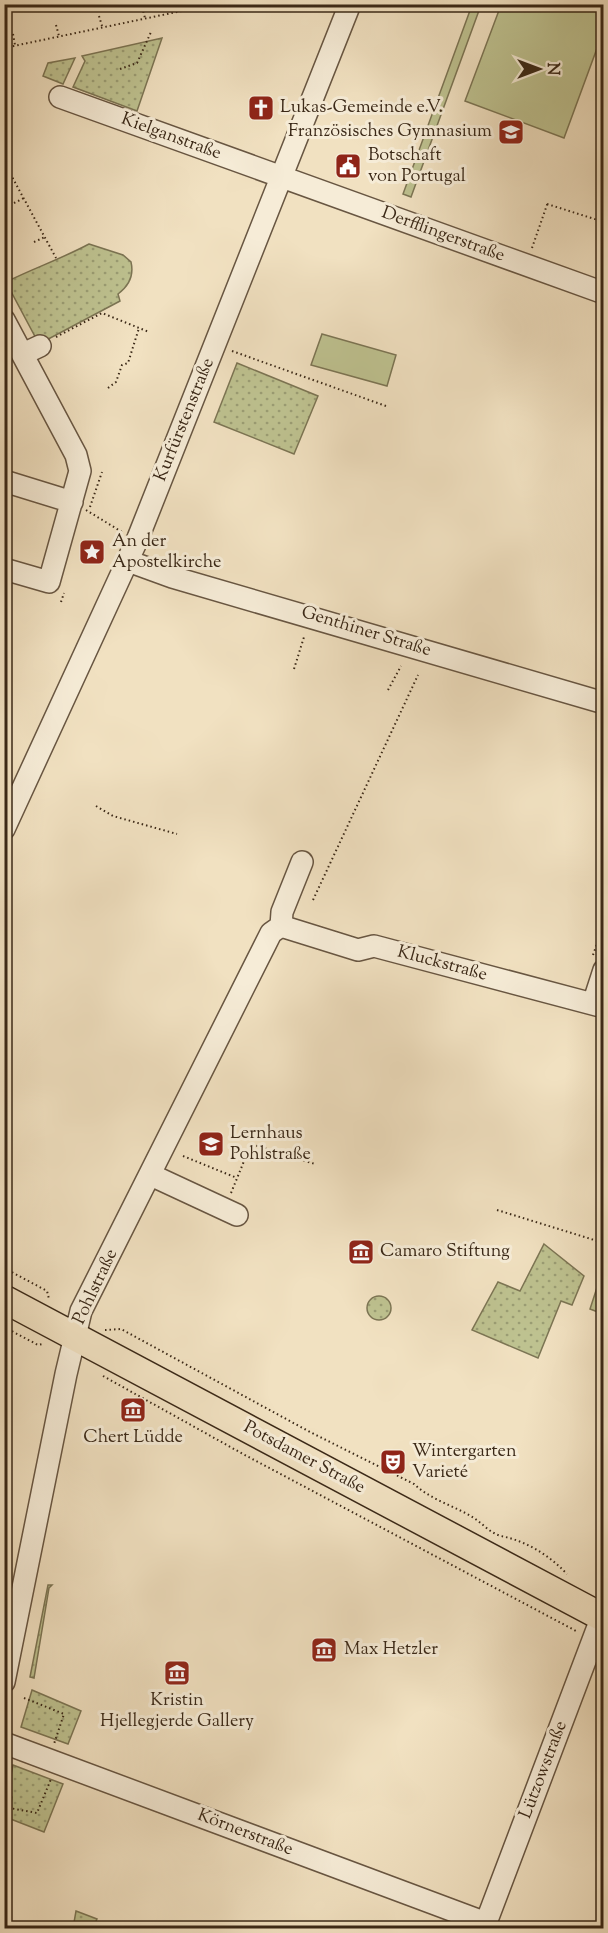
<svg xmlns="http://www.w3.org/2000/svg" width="608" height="1933" font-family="'Sorts Mill Goudy',serif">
<defs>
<pattern id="grass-dots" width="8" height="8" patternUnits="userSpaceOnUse" patternTransform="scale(1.5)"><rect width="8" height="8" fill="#bec290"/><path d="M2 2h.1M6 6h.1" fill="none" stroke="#9b9e75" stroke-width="1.8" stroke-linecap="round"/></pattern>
</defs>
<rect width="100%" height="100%" fill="#f1e1c1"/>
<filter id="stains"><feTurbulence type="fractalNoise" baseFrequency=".00333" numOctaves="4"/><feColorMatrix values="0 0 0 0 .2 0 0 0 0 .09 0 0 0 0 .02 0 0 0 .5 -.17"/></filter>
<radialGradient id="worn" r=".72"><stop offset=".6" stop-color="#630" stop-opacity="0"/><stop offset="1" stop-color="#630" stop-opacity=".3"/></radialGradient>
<!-- grass -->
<path fill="url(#grass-dots)" stroke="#7c7554" stroke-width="1.5" d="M162 38 137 111 73 87 85 61 82 56Z
M75 58 63 84 43 76 48 63Z
M89 244 123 255 131 262C134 275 129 286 118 294L120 301 39 344 6 282C34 268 61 259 89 244Z
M237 363 318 396 294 454 214 422Z
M544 1244 584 1276 572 1305 561 1301 538 1358 472 1330 498 1282 520 1291Z
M367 1308a12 12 0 1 1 24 0a12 12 0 1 1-24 0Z
M48 1585H52L49 1588 34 1678 30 1677Z
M32 1690 81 1711 68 1744 21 1727Z
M13 1765 63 1784 44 1832 8 1818 12 1797 7 1796Z
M76 1911 97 1919 93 1928H73Z"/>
<!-- garden -->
<path fill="#bec290" stroke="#7c7554" stroke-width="1.5" d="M472 5H481L411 197 403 194Z
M501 5H603V32L564 138 465 101Z
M322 334 396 355 387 386 311 365Z
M603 1269 604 1314H603L590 1309Z"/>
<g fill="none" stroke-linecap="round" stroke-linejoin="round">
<defs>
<path id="minor" d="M60 97 604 293
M4 320 76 455 80 471 49 582 4 569
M23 354 40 346
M4 481 72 502
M128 561 172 577 604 703
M4 829 138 538 350 4
M281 926 358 950 374 946 604 1007
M281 926 282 912 302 862
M593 1004 604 970
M151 1175 237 1215
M4 1682 66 1374 81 1311 265 945 271 933 281 926
M4 1743 486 1923
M484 1928 604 1611"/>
<path id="major" d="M4 1299 604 1618"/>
</defs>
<!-- minor casing -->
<use href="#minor" stroke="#685642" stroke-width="24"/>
<!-- major casing -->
<use href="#major" stroke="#3a2817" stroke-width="30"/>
<!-- path -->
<path stroke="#3a2817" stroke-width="2" stroke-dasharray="1.5 3" stroke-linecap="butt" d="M142 7 145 18
M99 16 102 26
M56 25 59 36
M13 34 15 45
M4 48 215 4
M120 69 137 63 151 32
M4 162 56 258
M14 203 24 198
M547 204 604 222
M34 242 45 237
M532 248 548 202
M56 337 102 313 149 332
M232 351 386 406
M108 388 116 382 122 365 128 363 139 328
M90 507 102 472
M86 510 122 532
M61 602 64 593
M294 669 304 637
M388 690 401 666
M96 806 113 816 177 834
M313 900 418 675
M593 955 604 924
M603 1031H604
M183 1156 237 1178
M231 1193 251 1144 315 1164
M497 1210 604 1243
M4 1268 47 1291 49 1299
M4 1327 38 1345 43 1344
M105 1330 121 1329 310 1432 414 1484C431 1500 455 1506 474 1518 483 1524 490 1533 501 1536 526 1541 549 1555 567 1574
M103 1376 243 1454 578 1632
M24 1698 64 1714 54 1744
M4 1807 37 1813 51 1779"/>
<!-- minor -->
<use href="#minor" stroke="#f6ecd7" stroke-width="21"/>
<!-- major -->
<use href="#major" stroke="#f1e1c1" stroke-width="27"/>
</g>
<!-- icons -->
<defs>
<symbol id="church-square" viewBox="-11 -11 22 22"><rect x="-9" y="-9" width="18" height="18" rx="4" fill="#8f2418" stroke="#f6ecd7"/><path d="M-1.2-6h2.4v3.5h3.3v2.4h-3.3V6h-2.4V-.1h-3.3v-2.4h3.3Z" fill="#fff"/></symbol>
<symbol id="school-square" viewBox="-11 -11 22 22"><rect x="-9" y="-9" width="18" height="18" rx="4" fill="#8f2418" stroke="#f6ecd7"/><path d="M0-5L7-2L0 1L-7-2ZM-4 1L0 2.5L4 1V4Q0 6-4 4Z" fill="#fff"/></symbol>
<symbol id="civic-square" viewBox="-11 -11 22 22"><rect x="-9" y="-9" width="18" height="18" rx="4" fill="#8f2418" stroke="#f6ecd7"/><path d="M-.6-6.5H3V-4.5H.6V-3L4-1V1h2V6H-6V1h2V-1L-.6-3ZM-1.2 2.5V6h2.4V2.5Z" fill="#fff"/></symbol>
<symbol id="sight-square" viewBox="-11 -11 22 22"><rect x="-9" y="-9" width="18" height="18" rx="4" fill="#8f2418" stroke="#f6ecd7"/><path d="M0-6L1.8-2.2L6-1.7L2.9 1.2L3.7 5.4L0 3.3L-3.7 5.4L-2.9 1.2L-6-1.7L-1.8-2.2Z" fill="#fff"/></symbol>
<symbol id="university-square" viewBox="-11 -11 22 22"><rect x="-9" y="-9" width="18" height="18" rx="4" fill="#8f2418" stroke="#f6ecd7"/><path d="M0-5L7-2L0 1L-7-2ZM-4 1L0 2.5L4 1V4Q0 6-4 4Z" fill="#fff"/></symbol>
<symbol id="museum-square" viewBox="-11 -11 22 22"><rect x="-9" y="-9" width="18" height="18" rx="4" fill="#8f2418" stroke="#f6ecd7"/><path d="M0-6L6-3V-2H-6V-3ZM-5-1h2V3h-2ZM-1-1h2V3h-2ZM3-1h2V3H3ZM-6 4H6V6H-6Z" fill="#fff"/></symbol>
<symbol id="theatre-square" viewBox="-11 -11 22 22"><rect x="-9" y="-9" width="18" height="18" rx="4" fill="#8f2418" stroke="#f6ecd7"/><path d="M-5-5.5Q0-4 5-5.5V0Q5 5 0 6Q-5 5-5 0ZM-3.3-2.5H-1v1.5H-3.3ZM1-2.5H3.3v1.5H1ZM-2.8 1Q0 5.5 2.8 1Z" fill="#fff"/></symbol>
</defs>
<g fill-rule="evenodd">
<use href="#church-square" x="246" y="93" width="30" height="30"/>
<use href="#school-square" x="496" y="117" width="30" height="30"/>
<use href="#civic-square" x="333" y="151" width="30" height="30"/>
<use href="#sight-square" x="77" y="537" width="30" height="30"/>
<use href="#university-square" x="196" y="1129" width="30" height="30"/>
<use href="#museum-square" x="346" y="1237" width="30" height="30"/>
<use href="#museum-square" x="118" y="1395" width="30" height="30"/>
<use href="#theatre-square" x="378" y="1447" width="30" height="30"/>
<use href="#museum-square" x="309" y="1635" width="30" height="30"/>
<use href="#museum-square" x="162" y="1658" width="30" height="30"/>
</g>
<g text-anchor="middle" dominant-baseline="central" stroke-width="6" stroke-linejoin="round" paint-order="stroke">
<!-- poi labels -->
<g font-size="18" fill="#3a2817" stroke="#f6ecd7" text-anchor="start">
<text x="280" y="108">Lukas-Gemeinde e.V.</text>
<text x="492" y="132" text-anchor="end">Französisches Gymnasium</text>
<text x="368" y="156">Botschaft<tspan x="368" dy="21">von Portugal</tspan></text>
<text x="112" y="542">An der<tspan x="112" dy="21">Apostelkirche</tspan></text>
<text x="230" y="1134">Lernhaus<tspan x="230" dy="21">Pohlstraße</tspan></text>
<text x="380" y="1252">Camaro Stiftung</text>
<text x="133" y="1438" text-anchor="middle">Chert Lüdde</text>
<text x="412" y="1452">Wintergarten<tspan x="412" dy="21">Varieté</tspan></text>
<text x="344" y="1650">Max Hetzler</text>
<text x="177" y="1701" text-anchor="middle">Kristin<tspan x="177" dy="21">Hjellegjerde Gallery</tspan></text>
</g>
<!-- street labels -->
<g font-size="18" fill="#3a2817" stroke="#f6ecd7">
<text transform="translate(171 137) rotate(20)">Kielganstraße</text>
<text transform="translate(443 235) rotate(20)">Derfflingerstraße</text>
<text transform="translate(185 420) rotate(-68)">Kurfürstenstraße</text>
<text transform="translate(366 632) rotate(17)">Genthiner Straße</text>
<text transform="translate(442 964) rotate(15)">Kluckstraße</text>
<text transform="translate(96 1287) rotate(-65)">Pohlstraße</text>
<text transform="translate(304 1458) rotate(28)">Potsdamer Straße</text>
<text transform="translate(544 1770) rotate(-69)">Lützowstraße</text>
<text transform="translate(245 1833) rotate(21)">Körnerstraße</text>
</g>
</g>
<!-- margin -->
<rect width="608" height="1933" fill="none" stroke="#f1e1c1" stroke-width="24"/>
<rect x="6" y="6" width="596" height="1921" fill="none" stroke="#3a2817" stroke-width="3"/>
<rect x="12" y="12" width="584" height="1909" fill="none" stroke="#3a2817" stroke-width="1.5"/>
<!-- north arrow -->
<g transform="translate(539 69) rotate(90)" stroke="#f6ecd7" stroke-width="4.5" paint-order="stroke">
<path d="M0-4.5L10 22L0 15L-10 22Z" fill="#3a2817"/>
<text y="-9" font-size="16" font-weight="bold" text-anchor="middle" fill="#3a2817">N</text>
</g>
<rect width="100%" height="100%" filter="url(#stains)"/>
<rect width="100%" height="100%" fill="url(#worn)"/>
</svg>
